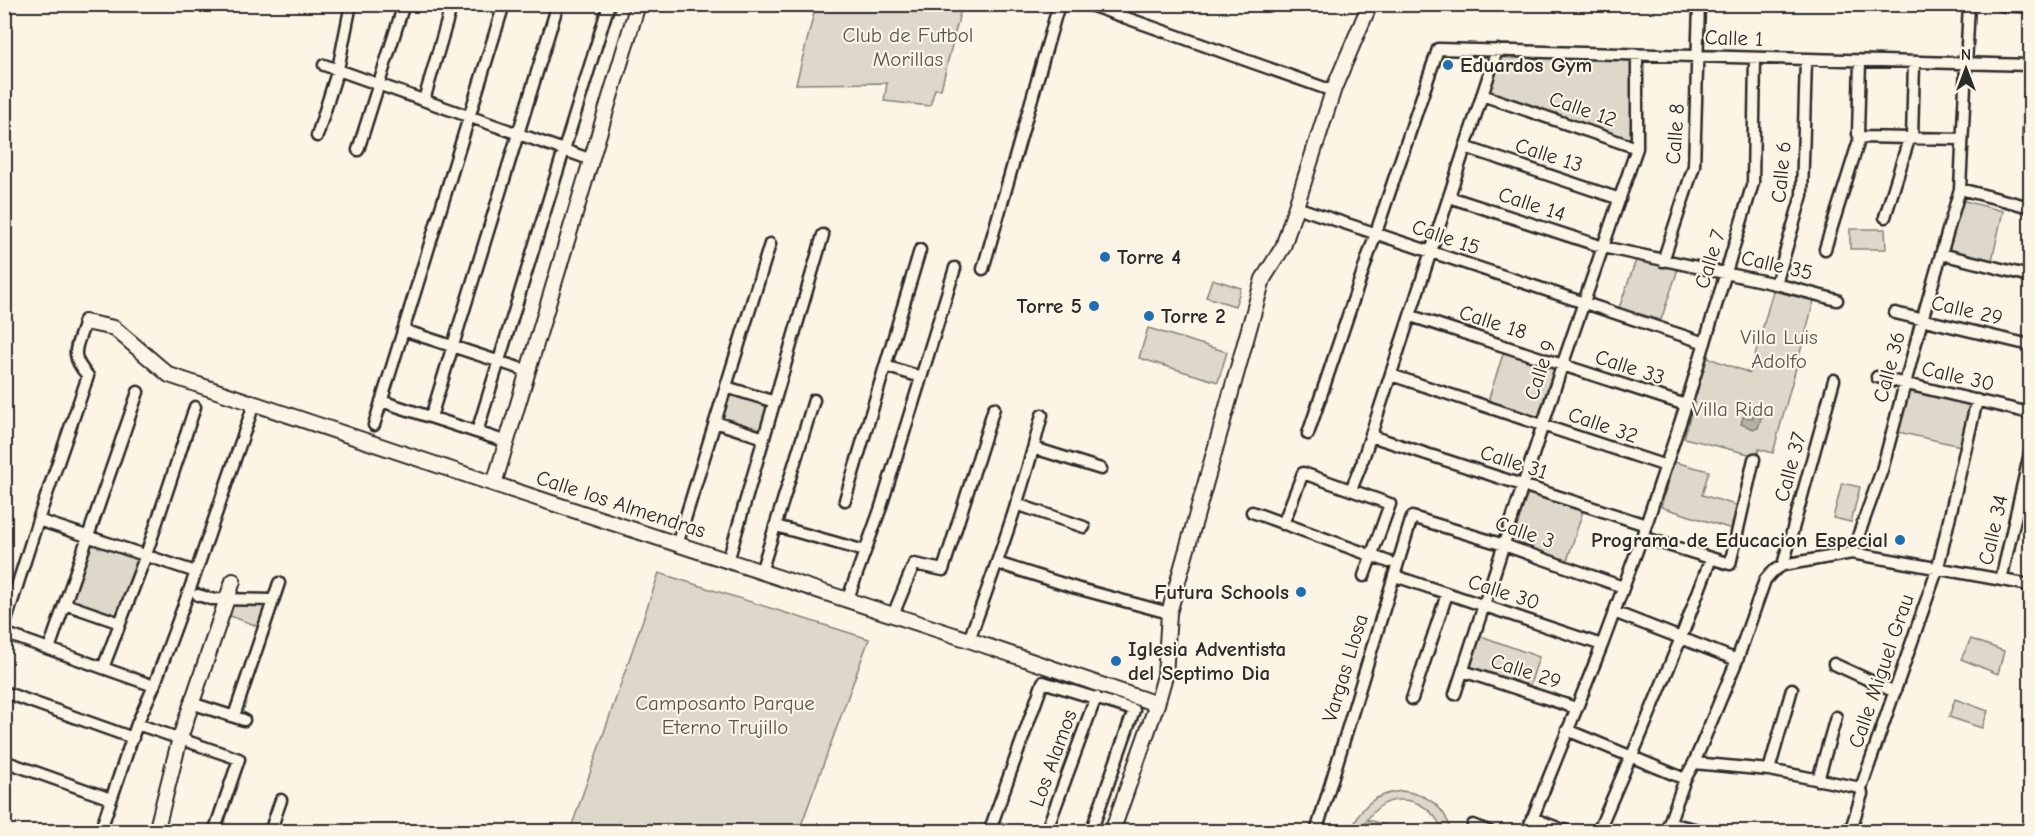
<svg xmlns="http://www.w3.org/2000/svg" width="2035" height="836" font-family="'Comic Neue',sans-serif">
<rect width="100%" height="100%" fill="#fcf5e5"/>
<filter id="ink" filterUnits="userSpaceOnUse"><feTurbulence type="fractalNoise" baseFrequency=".0167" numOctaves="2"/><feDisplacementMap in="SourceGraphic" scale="12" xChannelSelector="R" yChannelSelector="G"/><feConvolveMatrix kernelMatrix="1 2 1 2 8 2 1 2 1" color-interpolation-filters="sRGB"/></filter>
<g filter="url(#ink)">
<!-- green -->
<path fill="#ded8ca" stroke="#84827a" stroke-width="1.5" d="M816 5H962L941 89H935L930 106 884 101 887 83 796 84Z
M1501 53 1635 60 1633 141 1488 94Z
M1961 200 2003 211 1991 265 1946 254Z
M1850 229H1885L1886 249H1850Z
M1636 260 1678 269 1661 320 1619 308Z
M1212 279 1241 288 1235 306 1206 297Z
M1773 291 1814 301 1773 453 1759 449 1757 456 1684 438 1706 357 1750 373Z
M1148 328 1227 352 1218 382 1139 358Z
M1504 351 1554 368 1538 417 1488 401Z
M728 391 770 404 761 433 719 419Z
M1908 391 1971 405 1961 446 1898 432Z
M1674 462 1709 471 1702 495 1739 506 1732 529 1661 507Z
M1842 483 1860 487 1851 522 1833 518Z
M1527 492 1583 511 1567 561 1510 542Z
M91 540 142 556 119 617 71 601Z
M659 573 869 639 799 831H570Z
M230 602 268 604 260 627 225 614Z
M1481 636 1539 657 1529 688 1470 668Z
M1971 639 2004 651 1998 674 1961 659Z
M1955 699 1988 711 1982 728 1949 717Z
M1402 791C1427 794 1445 806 1451 831H1443C1427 790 1376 789 1362 831H1352C1360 805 1375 794 1402 791Z
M1369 820 1404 831H1366Z
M1001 822 1026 831H997Z"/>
<!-- water -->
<path fill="#b4b0a5" stroke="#7d7b74" stroke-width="1.5" d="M1756 410H1760L1763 413 1758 428 1754 429 1741 424 1743 417 1753 418V411Z"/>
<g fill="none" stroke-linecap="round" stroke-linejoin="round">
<defs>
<path id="minor" d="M1087 4 1333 91
M324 65 592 160
M2030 65 2029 136 2030 139
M1482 95 1637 148
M424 100 452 4
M317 136 338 69 351 4
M1860 137 1962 139
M1912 139 1914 63
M1465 147 1620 199
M358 150 404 4
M1960 189 2030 207
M1449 197 1603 247 1776 284 1837 300
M1296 207 1705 343
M1885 217 1909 139
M1825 249 1860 137 1858 134 1860 61
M1941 254 2030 276
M1663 261 1694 166 1699 4
M983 269 1059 4
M1776 284 1802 195 1806 60
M1895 313 2030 345
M1411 316 1686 405
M403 330 528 371
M885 366 921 377
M1391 375 1666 466
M1877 377 2030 413
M726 387 775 402
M381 401 507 442
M431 417 558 4
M715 422 764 438
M374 425 504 4
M477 432 609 4
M1308 434 1438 49 2030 65
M1371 436 1646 525
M1034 448 1101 469
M1363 459 1497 50
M1351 490 1361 465
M845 500 920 250
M1016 504 1084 527
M1252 512 1389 562
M38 520 196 572
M1283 524 1303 473 1390 504 1364 576
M776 526 865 551
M1642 537 1730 564 1754 459
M677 545 770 244
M1852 553 1882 470 1922 320 1960 189 1969 4
M728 561 823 235
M997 563 1076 588 1169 613
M1783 565 1834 380
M761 572 814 400
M1395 576 1602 645
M2001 580 2030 453
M198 595 211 599 273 600
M847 601 880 510 955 268
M65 604 120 623
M1614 612 1737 660
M893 615 914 564 943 570 994 408
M4 627 38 520 88 376C68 354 77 347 85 322
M4 633 154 686
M969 640C996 566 1023 491 1042 415
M49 649 138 392
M1834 664 1895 692
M103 668 146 555 195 407
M1463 671 1576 708
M4 692 133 738
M1455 694 1562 366 1637 148V55
M1412 699 1447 594
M191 703 244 720
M234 716 279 583
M137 724 239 759 214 832
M1567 730 1685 779 1694 763 1769 770 1861 788
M1632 756 1681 638 1711 558
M4 761 111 799
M1694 763 1737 660 1765 580 1772 572 1783 565 1852 553 2030 585
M1769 770 1792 689
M1818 780 1836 717
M1532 818 1568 832
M1669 823 1707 832
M1473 825 1490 832
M4 831 6 832
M100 832 137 724 154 686 196 572 254 404
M270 832 281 800
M989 832 1043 682 1134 710 1091 832
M1046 832 1096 697
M1316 832 1412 517 1504 545 1623 587
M1527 832 1602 645 1642 537 1686 405 1753 183 1755 58
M1598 832 1629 760
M1666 832 1685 779
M1850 832 1862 794 1861 788 1938 567 1977 400"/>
<path id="tertiary" d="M2003 4 2030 5
M85 322 114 328 169 375 494 484 969 640 1157 704
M494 484 638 4
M156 832 180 738 233 581
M1112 832 1157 704 1165 676 1169 613 1263 279 1283 247 1334 88 1370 4"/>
</defs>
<!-- minor casing -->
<use href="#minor" stroke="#2b2b2b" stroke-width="15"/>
<!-- tertiary casing -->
<use href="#tertiary" stroke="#2b2b2b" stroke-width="18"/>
<!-- minor -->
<use href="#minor" stroke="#fcf5e5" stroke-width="10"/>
<!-- tertiary -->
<use href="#tertiary" stroke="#fcf5e5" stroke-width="14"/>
</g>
</g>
<!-- markers -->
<g fill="#1f6fb2" stroke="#fcf5e5" stroke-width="2">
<circle cx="1448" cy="65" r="6"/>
<circle cx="1105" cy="257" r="6"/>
<circle cx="1094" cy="306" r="6"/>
<circle cx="1149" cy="316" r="6"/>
<circle cx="1900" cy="540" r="6"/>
<circle cx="1301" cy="592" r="6"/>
<circle cx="1116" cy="661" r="6"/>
</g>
<g text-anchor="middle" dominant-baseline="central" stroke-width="4.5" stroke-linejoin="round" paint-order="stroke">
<!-- park labels -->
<g font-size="21" fill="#585653" stroke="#fcf5e5">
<text x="908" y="35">Club de Futbol<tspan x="908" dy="24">Morillas</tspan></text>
<text x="1779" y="337">Villa Luis<tspan x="1779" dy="24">Adolfo</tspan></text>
<text x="1733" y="409">Villa Rida</text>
<text x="725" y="703">Camposanto Parque<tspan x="725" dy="24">Eterno Trujillo</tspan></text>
</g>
<!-- street labels -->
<g font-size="21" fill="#2b2b2b" stroke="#fcf5e5">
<text transform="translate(1734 38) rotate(2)">Calle 1</text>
<text transform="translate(1583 109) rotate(19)">Calle 12</text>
<text transform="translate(1675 134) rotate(-86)">Calle 8</text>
<text transform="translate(1549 155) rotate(18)">Calle 13</text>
<text transform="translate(1781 172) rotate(-85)">Calle 6</text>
<text transform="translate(1532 204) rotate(18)">Calle 14</text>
<text transform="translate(1446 237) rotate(19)">Calle 15</text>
<text transform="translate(1710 259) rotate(-73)">Calle 7</text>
<text transform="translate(1777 265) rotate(13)">Calle 35</text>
<text transform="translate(1967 310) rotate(13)">Calle 29</text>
<text transform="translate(1493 322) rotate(18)">Calle 18</text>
<text transform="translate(1630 367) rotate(18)">Calle 33</text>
<text transform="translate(1889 367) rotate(-75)">Calle 36</text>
<text transform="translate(1540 370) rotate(-72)">Calle 9</text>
<text transform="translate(1958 376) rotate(13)">Calle 30</text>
<text transform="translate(1603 425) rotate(19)">Calle 32</text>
<text transform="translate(1514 462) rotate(18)">Calle 31</text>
<text transform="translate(1790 467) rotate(-75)">Calle 37</text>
<text transform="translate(621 504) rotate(18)">Calle los Almendras</text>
<text transform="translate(1993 530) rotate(-77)">Calle 34</text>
<text transform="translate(1525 532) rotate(19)">Calle 3</text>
<text transform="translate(1504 592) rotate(18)">Calle 30</text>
<text transform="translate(1345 668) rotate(-73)">Vargas Llosa</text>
<text transform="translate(1526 671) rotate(18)">Calle 29</text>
<text transform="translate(1881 671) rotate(-71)">Calle Miguel Grau</text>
<text transform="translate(1053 758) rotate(-70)">Los Alamos</text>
</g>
<!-- poi labels -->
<g font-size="21" font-weight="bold" fill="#2b2b2b" stroke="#fcf5e5" text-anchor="start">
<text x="1460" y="65">Eduardos Gym</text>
<text x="1117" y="257">Torre 4</text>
<text x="1082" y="306" text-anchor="end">Torre 5</text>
<text x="1161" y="316">Torre 2</text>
<text x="1888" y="540" text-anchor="end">Programa de Educacion Especial</text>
<text x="1289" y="592" text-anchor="end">Futura Schools</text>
<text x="1128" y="649">Iglesia Adventista<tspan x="1128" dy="24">del Septimo Dia</tspan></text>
</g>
</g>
<!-- margin -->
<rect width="2035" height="836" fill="none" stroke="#fcf5e5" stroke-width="24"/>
<rect x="12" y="12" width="2011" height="812" fill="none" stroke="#2b2b2b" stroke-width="2" filter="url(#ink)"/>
<!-- north arrow -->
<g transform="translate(1966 69)" stroke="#fcf5e5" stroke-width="4.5" paint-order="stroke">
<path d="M0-4.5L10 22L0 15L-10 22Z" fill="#2b2b2b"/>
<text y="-9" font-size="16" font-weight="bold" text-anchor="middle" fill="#2b2b2b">N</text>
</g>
</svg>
